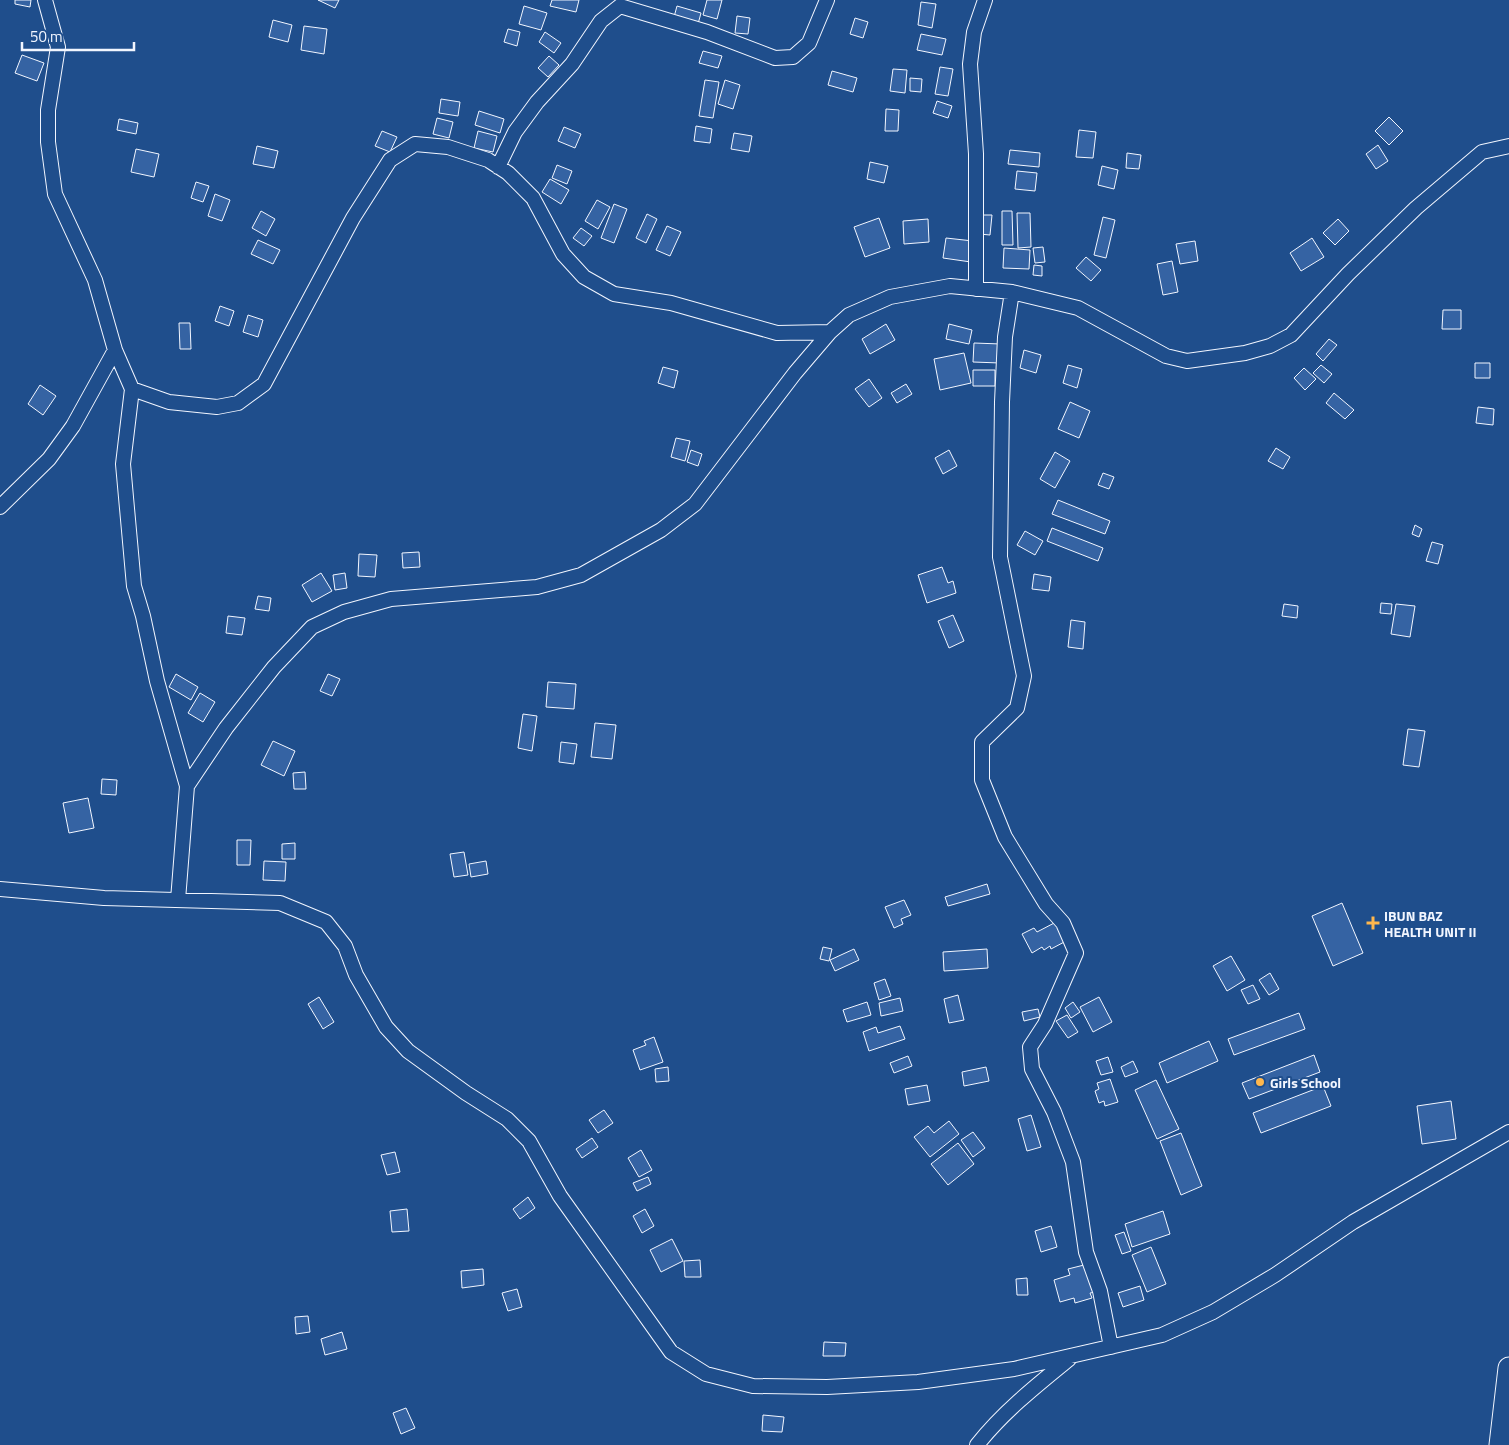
<svg xmlns="http://www.w3.org/2000/svg" width="1509" height="1445" font-family="'Titillium Web',sans-serif">
<rect width="100%" height="100%" fill="#1f4e8c"/>
<!-- building -->
<path fill="#3563a3" stroke="#f2f6ff" d="M15 0H31L30 7 15 4Z
M318 0H339L335 8Z
M552 0H579L576 12 550 6Z
M707 0H722L717 19 703 15Z
M921 2 936 4 932 28 918 25Z
M524 6 547 13 541 30 519 24Z
M677 6 701 13 698 24 674 17Z
M737 16 750 18 748 34 735 33Z
M855 18 868 22 863 38 850 34Z
M273 20 292 25 288 42 269 37Z
M304 26 327 29 324 54 301 50Z
M508 29 520 32 517 46 504 42Z
M545 32 561 43 554 53 539 42Z
M921 34 946 39 942 55 917 50Z
M703 51 722 56 718 68 699 63Z
M22 55 44 63 37 81 15 73Z
M549 56 559 65 548 77 538 68Z
M940 67 953 69 948 96 935 94Z
M893 69 907 70 905 93 890 91Z
M832 71 857 78 853 92 828 85Z
M910 78 922 79 921 92 910 91Z
M705 80 719 82 713 118 699 116Z
M725 80 740 85 733 109 718 104Z
M441 99 460 102 458 116 439 113Z
M937 101 952 106 948 118 933 113Z
M886 109 899 110 898 131H885Z
M479 111 504 119 500 133 475 125Z
M1389 117 1403 131 1389 145 1375 131Z
M437 118 453 122 449 138 433 134Z
M119 119 138 123 136 134 117 130Z
M696 126 712 129 710 143 694 141Z
M564 127 581 134 575 148 558 141Z
M1079 130 1096 132 1093 158 1076 157Z
M382 131 397 137 390 152 375 146Z
M478 131 497 136 493 152 474 148Z
M734 133 752 136 749 152 731 149Z
M1378 145 1388 161 1376 169 1366 154Z
M257 146 278 151 274 168 253 164Z
M136 149 159 154 154 177 131 172Z
M1010 150 1040 153 1039 167 1008 164Z
M1127 153 1141 155 1139 169 1126 168Z
M870 162 888 166 884 183 867 179Z
M557 165 572 171 567 184 552 178Z
M1102 166 1118 170 1114 189 1098 185Z
M1017 171 1037 173 1035 191 1015 189Z
M550 179 569 190 561 204 542 192Z
M196 182 209 186 203 202 191 198Z
M215 194 230 200 222 221 208 216Z
M597 200 610 207 598 229 585 221Z
M614 204 627 209 614 243 601 238Z
M261 211 275 219 266 236 252 228Z
M1002 211H1012L1013 245H1002Z
M1017 213H1030L1031 247 1018 248Z
M647 214 657 219 646 243 636 238Z
M980 215H992L990 235 979 234Z
M1103 217 1115 220 1106 258 1094 255Z
M879 218 890 248 865 257 854 227Z
M928 219 929 242 904 244 903 221Z
M1338 219 1349 231 1335 245 1323 233Z
M667 226 681 232 670 256 656 250Z
M581 228 592 236 584 246 573 238Z
M946 238 973 241 971 262 943 258Z
M1312 238 1324 257 1301 271 1290 253Z
M258 240 280 250 273 264 251 254Z
M1195 241 1198 261 1180 264 1176 244Z
M1043 247 1045 262 1035 263 1033 248Z
M1004 248 1030 250 1029 269 1003 268Z
M1086 257 1101 270 1091 281 1076 268Z
M1172 261 1178 292 1163 295 1157 264Z
M1034 265 1042 266V276L1033 275Z
M220 306 234 311 229 326 215 321Z
M1443 310H1461V329H1442Z
M248 315 263 320 258 337 243 332Z
M179 323H190L191 349H180Z
M886 324 895 340 870 354 862 339Z
M949 324 972 330 969 344 946 339Z
M1329 339 1337 345 1323 361 1316 354Z
M974 343 1001 344 1000 363 973 362Z
M1024 350 1041 355 1036 373 1020 368Z
M964 353 971 383 940 390 934 359Z
M1475 363H1490V378H1475Z
M1068 365 1082 369 1077 388 1063 383Z
M1321 365 1332 374 1324 383 1313 373Z
M663 367 678 371 674 388 658 383Z
M1304 368 1316 379 1305 390 1294 378Z
M973 370H995V386H973Z
M869 379 882 398 869 407 855 389Z
M906 384 912 394 897 403 891 393Z
M40 385 56 396 43 415 28 404Z
M1334 393 1354 410 1345 419 1326 403Z
M1070 402 1090 411 1079 438 1058 429Z
M1478 407 1494 409 1493 425 1476 423Z
M676 438 690 441 685 461 671 457Z
M1276 448 1290 457 1283 469 1268 461Z
M691 450 702 454 698 466 687 462Z
M949 450 957 466 943 474 935 458Z
M1055 452 1070 461 1055 488 1040 479Z
M1103 473 1114 477 1109 489 1098 485Z
M1058 500 1110 521 1105 534 1052 514Z
M1415 525 1422 529 1419 537 1412 534Z
M1052 528 1103 548 1098 561 1047 541Z
M1025 531 1043 541 1035 555 1017 545Z
M1432 542 1443 545 1438 564 1426 561Z
M419 552 420 567 403 568 402 553Z
M359 554 377 555 375 577 358 576Z
M942 567 948 583 953 581 956 593 927 603 918 575Z
M321 573 332 591 312 602 302 585Z
M345 573 347 588 335 590 333 575Z
M1034 574 1051 577 1049 591 1032 589Z
M258 596 271 598 269 611 255 609Z
M1381 603 1392 604 1391 614 1380 613Z
M1284 604 1298 606 1297 618 1282 616Z
M1396 604 1415 606 1410 637 1391 634Z
M953 615 964 641 949 648 938 621Z
M228 616 245 618 242 635 226 633Z
M1071 620 1085 622 1083 649 1068 647Z
M176 674 198 687 191 700 169 687Z
M328 674 340 679 332 696 320 691Z
M548 682 576 684 574 709 546 707Z
M200 693 215 702 203 722 188 713Z
M523 714 537 716 532 751 518 748Z
M595 723 616 725 612 759 591 757Z
M1408 729 1425 731 1419 767 1403 765Z
M273 741 295 751 284 776 261 765Z
M561 742 577 744 574 764 559 762Z
M305 772 306 789H294L293 773Z
M102 779 117 780 116 795 101 794Z
M88 798 94 828 69 833 63 803Z
M237 840H251L250 865H237Z
M295 843V859H282V844Z
M464 852 468 875 454 877 450 854Z
M264 861 286 862 285 881 263 880Z
M486 861 488 874 471 877 469 864Z
M987 884 990 894 948 906 945 897Z
M904 900 911 915 901 919 903 924 894 928 885 907Z
M1342 903 1363 953 1333 966 1312 916Z
M1058 921 1068 940 1051 949 1050 946 1044 950 1042 947 1032 953 1022 934 1034 928 1037 932Z
M823 947 832 949 829 961 820 959Z
M854 949 859 960 835 971 830 960Z
M987 949 988 968 944 971 943 952Z
M1231 956 1245 980 1227 991 1213 966Z
M1270 973 1279 989 1269 995 1259 980Z
M885 979 891 996 879 1000 874 983Z
M1253 985 1260 999 1248 1004 1241 990Z
M958 995 964 1020 949 1023 944 999Z
M319 997 334 1022 323 1029 308 1004Z
M1099 997 1112 1022 1093 1032 1080 1007Z
M900 998 903 1011 881 1016 879 1003Z
M867 1002 871 1015 847 1022 843 1010Z
M1073 1002 1080 1012 1071 1018 1065 1008Z
M1038 1009 1040 1017 1024 1021 1022 1012Z
M1299 1013 1305 1029 1234 1055 1228 1039Z
M1067 1015 1078 1032 1068 1038 1056 1021Z
M900 1026 905 1039 869 1051 863 1032 876 1027 878 1033Z
M654 1037 663 1062 640 1070 633 1050 646 1045 644 1041Z
M1209 1041 1218 1061 1167 1083 1159 1063Z
M1314 1055 1320 1072 1249 1099 1242 1083Z
M908 1056 912 1066 894 1073 890 1063Z
M1108 1057 1113 1072 1101 1075 1096 1061Z
M1133 1061 1138 1072 1125 1077 1121 1067Z
M668 1067 669 1081 656 1082 655 1069Z
M986 1067 989 1081 964 1086 962 1072Z
M1110 1079 1118 1102 1105 1106 1104 1101 1099 1103 1095 1091 1099 1089 1097 1083Z
M1156 1080 1179 1129 1157 1139 1135 1090Z
M927 1085 930 1101 908 1105 905 1089Z
M1323 1086 1331 1106 1261 1133 1253 1113Z
M1451 1101 1456 1139 1422 1144 1417 1106Z
M604 1110 613 1123 598 1133 589 1120Z
M1031 1115 1041 1147 1027 1151 1018 1119Z
M949 1121 959 1134 930 1157 914 1137 928 1126 934 1133Z
M973 1132 985 1148 973 1157 961 1140Z
M1181 1133 1202 1186 1181 1195 1160 1141Z
M592 1138 598 1147 582 1158 576 1149Z
M958 1143 974 1164 948 1185 931 1164Z
M641 1150 652 1170 639 1177 628 1158Z
M395 1152 400 1172 387 1175 381 1155Z
M648 1177 651 1184 637 1191 633 1183Z
M528 1197 535 1208 520 1219 513 1209Z
M407 1209 409 1231 392 1232 390 1211Z
M645 1209 654 1226 642 1233 633 1216Z
M1163 1211 1170 1234 1132 1247 1125 1224Z
M1051 1226 1057 1247 1041 1252 1035 1231Z
M1124 1232 1131 1251 1122 1254 1115 1235Z
M672 1239 683 1261 661 1272 650 1250Z
M1151 1247 1166 1284 1147 1292 1132 1255Z
M700 1260 701 1277H685L684 1261Z
M1088 1264 1096 1292 1090 1293 1092 1298 1075 1303 1074 1298 1060 1302 1054 1280 1070 1275 1068 1269Z
M483 1269 484 1285 462 1288 461 1271Z
M1027 1278 1028 1295H1017L1016 1279Z
M1140 1286 1144 1300 1123 1307 1118 1293Z
M517 1289 522 1307 508 1311 502 1293Z
M308 1316 310 1332 296 1334 295 1317Z
M342 1332 347 1349 325 1355 321 1339Z
M824 1342 846 1343 845 1356H823Z
M406 1408 415 1428 401 1434 393 1413Z
M763 1415 784 1417 782 1432 762 1431Z"/>
<g fill="none" stroke-linecap="round" stroke-linejoin="round">
<defs>
<path id="minor" d="M45 0 58 47 48 110V142L55 194 95 280 115 350 132 389 123 464 134 586 143 616 157 681 187 786
M498 167 515 132 537 102 572 64 601 21 620 6 707 32 775 58 793 57 809 43 827 0
M976 289V154L970 64 974 32 985 0
M1012 292 1005 337 1002 402 1000 557 1024 676 1017 708 982 742V780L1005 837 1046 904 1063 923 1076 953 1045 1024 1030 1047 1032 1069 1054 1112 1073 1162 1086 1252 1100 1291 1111 1347
M132 389 169 402 217 407 238 403 264 384 353 218 390 160 415 144 448 147 488 160 508 173 533 198 563 254 584 277 614 294 671 303 777 333 830 332
M0 507 49 459 73 426 115 350
M0 889 104 898 280 903 326 922 345 946 356 975 386 1027 408 1051 466 1093 507 1119 529 1141 560 1196 671 1352 706 1374 753 1386 827 1387 918 1382 1014 1369 1162 1335 1213 1312 1275 1275 1353 1222 1509 1132
M178 900 187 786 226 728 274 667 312 627 344 612 391 599 537 587 581 575 661 530 695 504 795 373 830 332 849 315 890 297 950 286 1012 292 1078 308 1166 356 1187 361 1245 353 1270 346 1291 335 1348 274 1416 208 1482 152 1509 146
M977 1445C1003 1412 1037 1385 1069 1359"/>
<path id="primary" d="M1500 1445 1509 1368"/>
</defs>
<!-- minor casing -->
<use href="#minor" stroke="#f2f6ff" stroke-width="16"/>
<!-- primary casing -->
<use href="#primary" stroke="#f2f6ff" stroke-width="23"/>
<!-- minor -->
<use href="#minor" stroke="#1f4e8c" stroke-width="14"/>
<!-- primary -->
<use href="#primary" stroke="#1f4e8c" stroke-width="21"/>
</g>
<!-- markers -->
<g fill="#ffb74d" stroke="#1f4e8c" stroke-width="2">
<path d="M1370.5 915.5h5v5h5v5h-5v5h-5v-5h-5v-5h5z"/>
<circle cx="1260" cy="1082" r="5"/>
</g>
<g text-anchor="middle" dominant-baseline="central" stroke-width="4" stroke-linejoin="round" paint-order="stroke">
<!-- poi labels -->
<g font-size="14" font-weight="bold" fill="#f2f6ff" stroke="#1f4e8c" text-anchor="start">
<text x="1384" y="915">IBUN BAZ<tspan x="1384" dy="16">HEALTH UNIT II</tspan></text>
<text x="1270" y="1082">Girls School</text>
</g>
</g>
<!-- scale -->
<path d="M22 42v8h112v-8" fill="none" stroke="#f2f6ff" stroke-width="2.5"/>
<text x="30" y="42" font-size="15" fill="#f2f6ff" stroke="#1f4e8c" stroke-width="4" paint-order="stroke">50 m</text>
</svg>
